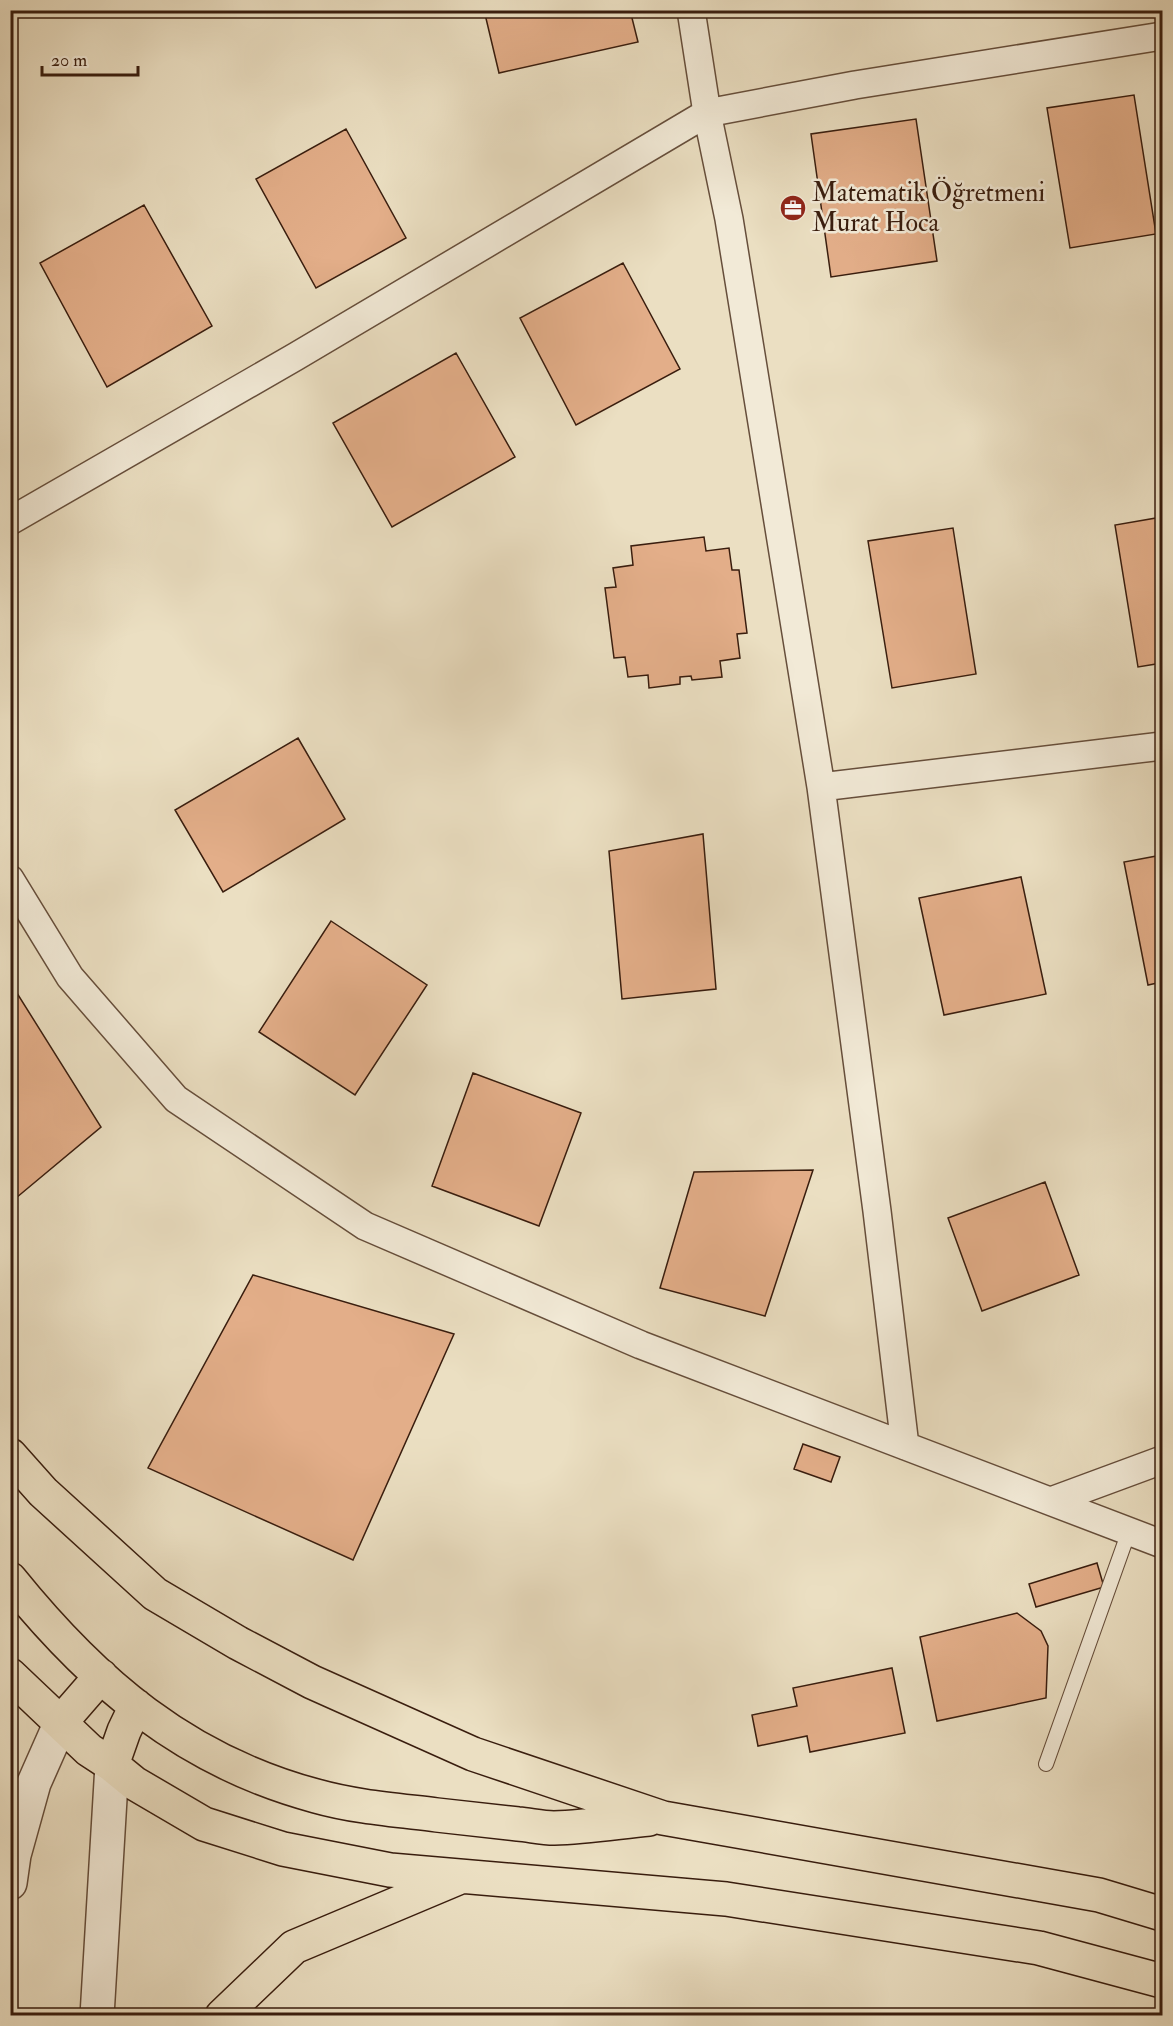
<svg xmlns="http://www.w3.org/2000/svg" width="1173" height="2026" font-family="'IM FELL Double Pica',serif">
<rect width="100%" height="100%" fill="#ebdfc2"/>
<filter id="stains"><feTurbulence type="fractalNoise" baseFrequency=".00333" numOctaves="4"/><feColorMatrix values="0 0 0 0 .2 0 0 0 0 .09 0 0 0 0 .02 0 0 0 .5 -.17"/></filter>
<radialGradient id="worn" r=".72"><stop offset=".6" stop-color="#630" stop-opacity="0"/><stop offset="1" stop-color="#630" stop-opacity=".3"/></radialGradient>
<!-- building -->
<path fill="#e3ae89" stroke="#391d0e" stroke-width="1.5" d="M484 10H630L638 42 499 73Z
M1134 95 1156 234 1070 248 1047 108Z
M916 119 937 261 831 277 811 134Z
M346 129 406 238 316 288 256 179Z
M144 205 212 326 107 387 40 263Z
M623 263 680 369 576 425 520 318Z
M456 353 515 457 392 527 333 423Z
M1162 517V663L1138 667 1115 525Z
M953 528 976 674 892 688 868 541Z
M704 537 706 551 729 548 732 570H739L747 633 737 634 740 658 720 661 722 677 692 680 691 676 680 677V684L649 688 648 675 628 677 625 657 614 658 605 588 616 587 613 568 633 565 631 546Z
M298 738 345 819 223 892 175 810Z
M703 834 716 989 622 999 609 851Z
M1162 855V982L1148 985 1124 862Z
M1021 877 1046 994 944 1015 919 898Z
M331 921 427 985 355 1095 259 1032Z
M10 982 101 1127 10 1203Z
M473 1073 581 1113 539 1226 432 1186Z
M813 1170 765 1316 660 1288 694 1172Z
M1045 1182 1079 1275 982 1311 948 1218Z
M253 1275 454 1334 353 1560 148 1468Z
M803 1444 840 1457 831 1482 794 1469Z
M1097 1563 1104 1587 1036 1607 1029 1584Z
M1017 1613 1041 1631 1048 1646 1046 1698 937 1721 920 1637Z
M892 1668 905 1733 810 1752 807 1736 758 1746 752 1715 797 1706 793 1688Z"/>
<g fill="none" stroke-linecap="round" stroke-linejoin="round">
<defs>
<path id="service" d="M1046 1764 1129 1531"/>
<path id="minor" d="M691 10 707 113 729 219 821 787 877 1211 905 1446
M10 521 295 357 707 113 855 85 1162 36
M821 787 1162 746
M10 879 70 977 176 1099 365 1226 641 1345 1162 1544
M1051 1501 1162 1460"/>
<path id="tertiary" d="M10 1883 14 1855 34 1783 61 1722
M97 2016 112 1765"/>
<path id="primary" d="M10 1455 43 1492 155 1594 238 1643 312 1682 473 1754 663 1818 1099 1895 1162 1914
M10 1579C94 1683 185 1761 316 1796 355 1807 396 1810 437 1815 464 1818 491 1821 518 1824 530 1825 542 1828 554 1828 586 1827 618 1822 649 1819
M10 1675 89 1750 112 1765 134 1783 204 1824 283 1849 390 1870 726 1899 1039 1948 1162 1981
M61 1722 101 1676
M112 1765 124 1731 136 1706
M222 2016 294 1947 458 1878"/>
</defs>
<!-- service casing -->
<use href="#service" stroke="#664e3b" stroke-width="16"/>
<!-- minor casing -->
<use href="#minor" stroke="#664e3b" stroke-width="30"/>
<!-- tertiary casing -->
<use href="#tertiary" stroke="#664e3b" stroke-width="36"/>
<!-- primary casing -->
<use href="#primary" stroke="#391d0e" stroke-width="36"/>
<!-- service -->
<use href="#service" stroke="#f2ead7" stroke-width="14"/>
<!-- minor -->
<use href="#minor" stroke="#f2ead7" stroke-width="27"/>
<!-- tertiary -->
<use href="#tertiary" stroke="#f2ead7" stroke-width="33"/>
<!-- primary -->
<use href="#primary" stroke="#ebdfc2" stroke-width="33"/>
</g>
<!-- icons -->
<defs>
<symbol id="office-disc" viewBox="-11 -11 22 22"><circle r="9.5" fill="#8f2418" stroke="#f2ead7"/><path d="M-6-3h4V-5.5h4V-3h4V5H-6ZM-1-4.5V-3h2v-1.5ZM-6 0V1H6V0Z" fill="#fff"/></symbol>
</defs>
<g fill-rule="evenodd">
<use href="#office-disc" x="778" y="193" width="30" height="30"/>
</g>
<g text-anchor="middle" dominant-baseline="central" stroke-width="5" stroke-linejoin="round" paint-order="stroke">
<!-- poi labels -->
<g font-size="26" fill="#391d0e" stroke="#f2ead7" text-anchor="start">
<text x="812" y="193">Matematik Öğretmeni<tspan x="812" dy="30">Murat Hoca</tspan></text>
</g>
</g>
<!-- margin -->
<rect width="1173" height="2026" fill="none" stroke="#ebdfc2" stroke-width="36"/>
<rect x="12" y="12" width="1149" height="2002" fill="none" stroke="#391d0e" stroke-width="3"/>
<rect x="18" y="18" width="1137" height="1990" fill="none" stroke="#391d0e" stroke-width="1.5"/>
<!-- scale -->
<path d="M42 66v9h96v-9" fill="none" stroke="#391d0e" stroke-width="3"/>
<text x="51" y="66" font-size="18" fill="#391d0e" stroke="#f2ead7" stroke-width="4.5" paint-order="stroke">20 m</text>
<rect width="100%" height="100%" filter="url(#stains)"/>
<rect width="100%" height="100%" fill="url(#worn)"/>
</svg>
